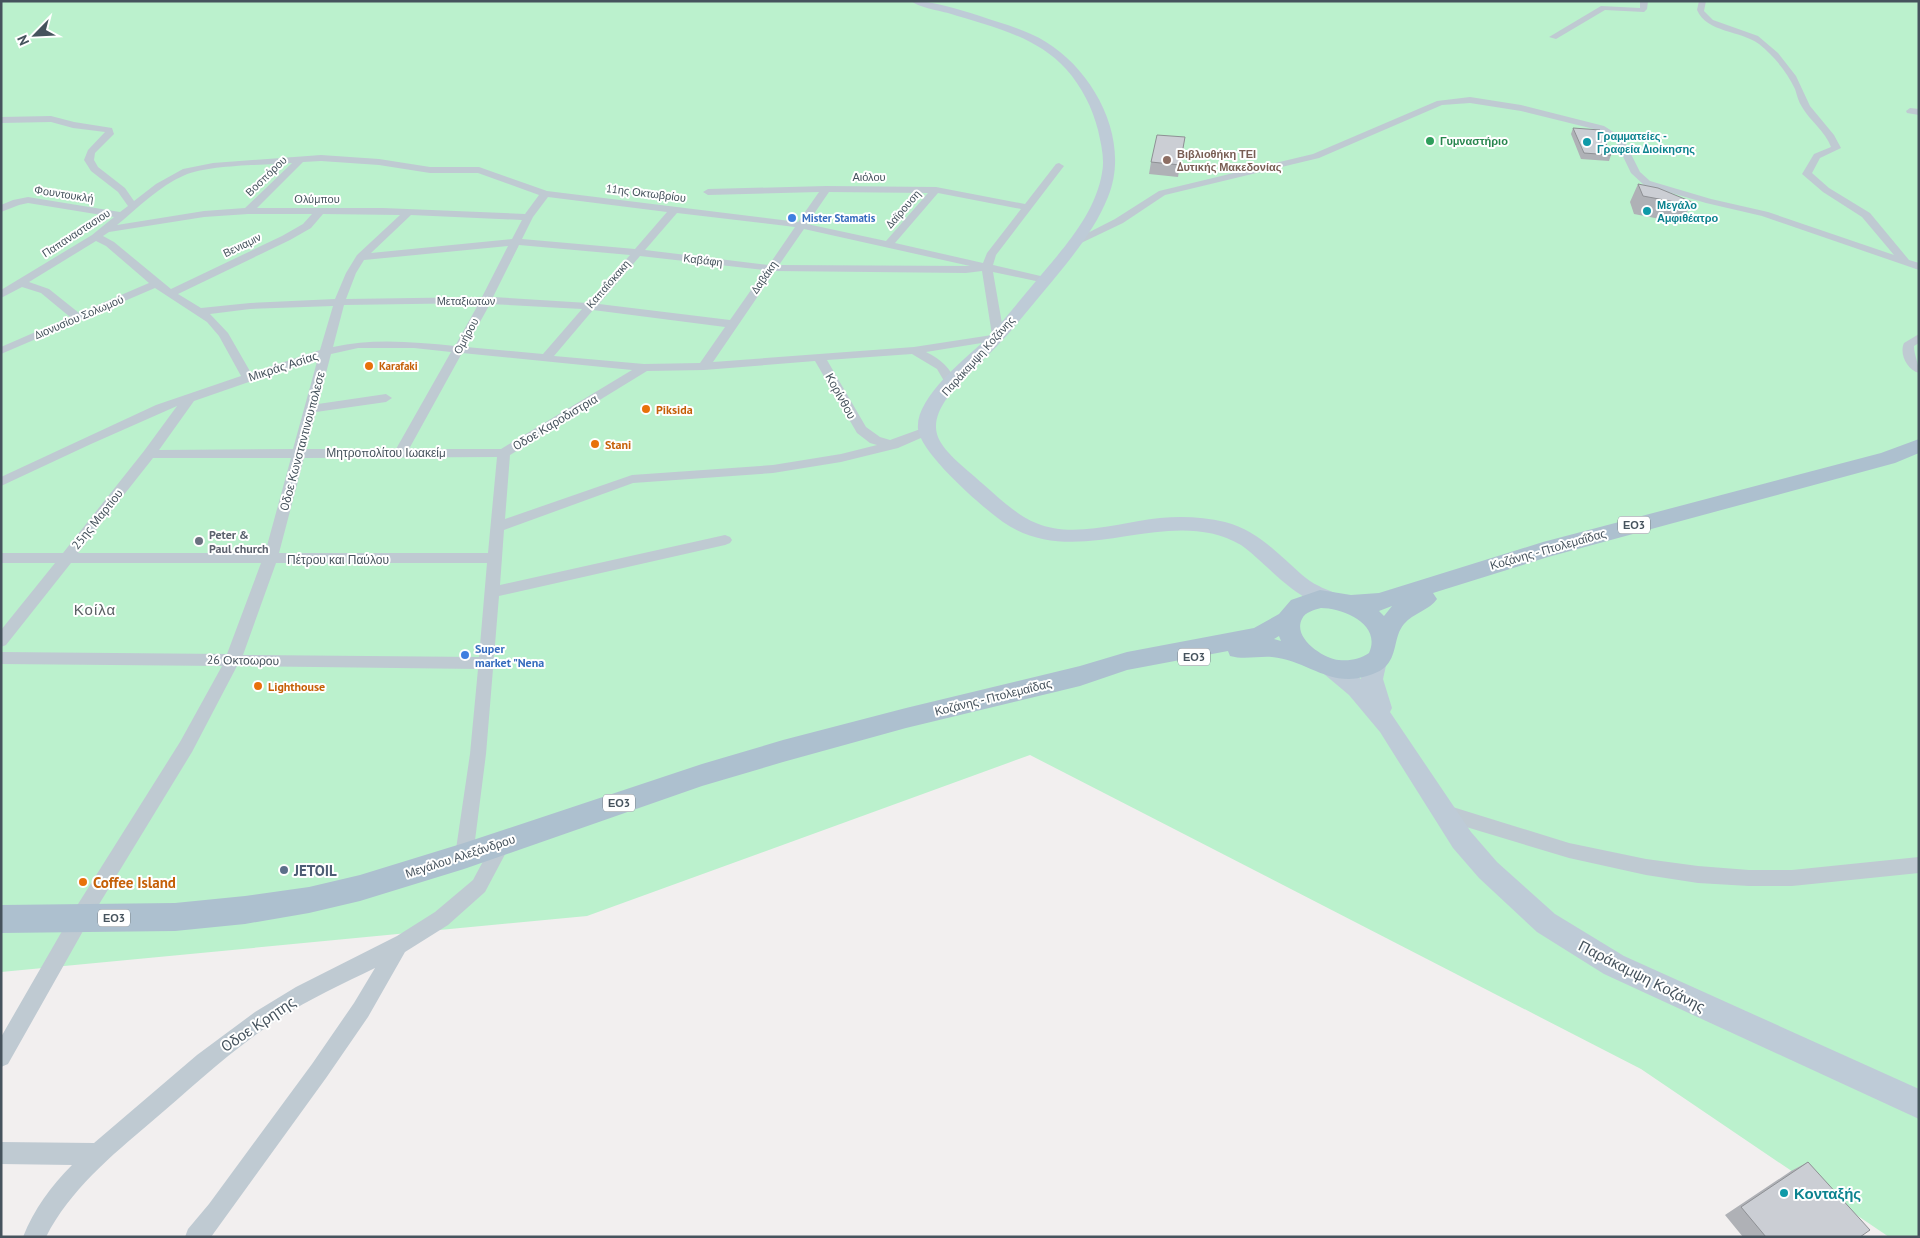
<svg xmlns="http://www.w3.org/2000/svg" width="1920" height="1238" font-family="'PT Sans',sans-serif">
<rect width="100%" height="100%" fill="#f2efef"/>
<!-- green -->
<path fill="#bbf1cd" d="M1 1H1919V1237H1889L1641 1069 1030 755 587 916 1 972Z"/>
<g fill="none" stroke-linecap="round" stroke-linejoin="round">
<!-- minor -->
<path fill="#bfcad2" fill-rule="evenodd" d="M1640 1H1648L1647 9 1644 12 1605 10 1556 39 1549 37 1601 6 1640 8Z
M1699 1H1706L1704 11 1713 20 1758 36 1778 53 1796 76 1810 106 1834 135 1841 148 1820 158 1812 173 1829 188 1870 213 1909 260 1919 263V270L1762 216 1706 203 1644 185 1631 173 1616 142 1598 130 1521 111 1470 103 1442 105 1319 158 1165 195 1123 223 1079 244H1071L1070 242 1115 219 1159 191 1313 154 1437 101 1470 97 1521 105 1604 126 1623 138 1640 172 1650 181 1711 199 1768 212 1894 255 1862 217 1823 192 1802 174 1814 154 1831 147C1825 131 1810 121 1802 107 1798 101 1797 95 1795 89 1787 72 1774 56 1759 44 1740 30 1707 33 1697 10Z
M1910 108 1919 109V115L1907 113 1906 111Z
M51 116 74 122 112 128 114 134 95 153 94 160 98 167 125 188 134 201 156 184 183 169 213 163 321 155 379 159 430 167H479L547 191 798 222 819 192 708 195 703 192 708 189 826 186 936 187 1025 204 1056 164 1059 163 1064 166 996 255 993 265 1049 278 1050 280 1049 282 1045 283 993 272 1004 335 1000 340 926 352C941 359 950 368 957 383L955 386H947L937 369 912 354 827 360 866 427 880 437 890 440 926 427 932 431 930 434 898 448 841 462 773 473 633 483 504 530 500 585 725 535 730 537 732 540 730 543 725 545 499 596 486 754 473 856 470 862 464 864 458 862 455 856 470 754 478 669 237 666 192 752 87 924 8 1064 1 1067V1037L73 912 180 742 222 666 1 664V652L227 654 261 563H71L6 645 1 647V630L55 563H1V553H63L144 451 177 406 91 444 1 486V477L156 405 241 376 219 336 207 322 155 288 1 354V347L70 317 41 293 22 287 1 298V290L92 235 114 217 28 203 19 205 1 212V205L13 200 28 197 120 212 128 206 118 192 91 171 84 160 88 150 105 132 73 128 51 122 1 123V117ZM321 161 379 165 430 173H478L539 195 525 214 383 208H257L303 162ZM292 163 245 208 204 211 117 225C138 208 159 186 185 175 208 165 265 165 292 163ZM829 192 928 193 886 241 807 224ZM938 193 1021 209 987 253 983 263 895 243ZM548 197 667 212 635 249 522 239 533 217ZM677 213 795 227 769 265 645 250ZM248 214H312L303 224 282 236 171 289 114 242 103 236 109 232 204 217ZM323 214 400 215 357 255 346 273 335 299 250 303 201 308 178 294 290 240 311 228ZM411 215 522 220 512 239 371 253ZM804 229 970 266 779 265ZM96 241 106 246 149 283 79 313 49 289 29 282ZM519 245 630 255 588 303 493 297ZM508 246 482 297 346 299 356 273 364 260ZM640 256 765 270 730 320 599 304ZM775 271 966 273 982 271 992 335 914 347 713 362ZM479 303 455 346C414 342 373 338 333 347L344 305ZM490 304 582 309 543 354 466 347ZM333 306 320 350 251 373 228 333 210 314 250 309ZM593 310 725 327 700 363 644 364 554 356ZM358 348H414L451 352 396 449H306L316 412 386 402 392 398 386 394 318 404 331 354ZM462 353 632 370 501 449H409ZM318 358 293 449 159 450 194 401ZM815 361 857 433 870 443 877 445 841 454 773 465 632 475 505 519 510 455 647 371 704 370ZM497 457 488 553H279L304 458ZM153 458H291L265 553H78ZM276 563H487L479 657 243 655Z
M1919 334V343L1914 346C1914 356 1919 363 1919 373 1907 370 1899 354 1904 343Z
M1443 804 1569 843 1646 859 1698 866 1749 870H1792L1919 857V873L1792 886H1749L1698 883 1646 875 1569 858 1443 820 1437 817 1434 812 1437 807Z
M502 835 508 837 511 843 485 892 448 925 405 952 368 1017 326 1078 211 1237H185L188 1229 209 1204 312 1064 354 1003 375 968C338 986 301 1003 268 1026 226 1055 189 1090 150 1123 111 1156 70 1190 46 1237H23C34 1209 51 1186 72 1165L1 1164V1142L94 1143 197 1055 255 1012 296 987 397 936 435 912 473 880 496 837Z"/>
<!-- secondary -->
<path fill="#becbd7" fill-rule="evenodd" d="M911 1C935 1 957 9 980 16 1002 24 1026 29 1046 42 1095 72 1131 141 1108 197 1094 232 1068 262 1044 291 1029 309 1014 328 998 345 980 364 959 380 945 401 938 412 933 424 938 437 944 453 970 472 983 484 999 498 1015 514 1036 523 1074 539 1120 522 1160 518 1182 516 1204 517 1225 522 1257 530 1277 553 1301 574 1306 578 1312 583 1319 586 1327 591 1337 591 1341 599L1338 604C1306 614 1266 562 1241 545 1166 502 1079 574 1003 522 982 507 921 454 918 429 915 398 964 360 984 341 1003 322 1019 301 1036 281 1062 250 1095 215 1102 173 1105 159 1101 144 1098 130 1092 107 1082 87 1066 69 1036 36 990 26 948 13 936 10 921 8 911 1Z
M1376 653 1384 655 1387 661 1383 679 1392 708 1390 712 1471 832 1497 862 1555 914 1624 956 1919 1089V1119L1604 974 1537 932 1479 878 1453 848 1380 732 1349 695 1324 674 1321 668 1324 662C1340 657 1349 670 1361 679L1362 667 1368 655Z"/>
<!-- primary -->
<path fill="#adc0cf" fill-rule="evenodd" d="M1919 439V453L1895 463 1548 557 1433 593 1437 599C1430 610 1413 613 1404 624 1393 637 1398 656 1384 668 1379 672 1373 674 1367 676 1329 688 1307 660 1272 657 1258 656 1244 660 1230 656L1228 651 1127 670 1080 686 906 728 783 762 702 786 464 869 360 901 309 913 245 924 175 931 1 933V905L175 903 245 896 309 887 360 875 464 843 702 764 783 740 906 708 1080 666 1127 652 1254 628 1279 614 1291 600 1320 590 1351 595 1379 593 1543 542 1881 453ZM1392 606 1384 616 1379 611ZM1321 608C1343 608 1382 624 1369 653 1360 659 1351 661 1339 660 1324 659 1292 638 1302 619 1305 612 1314 610 1321 608ZM1279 636 1281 641 1274 639Z"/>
</g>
<!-- wall -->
<path fill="#afb1b6" d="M1573 128 1611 155 1609 161 1581 159 1571 134Z
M1185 137 1178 177 1149 174 1151 162Z
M1638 184 1691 205 1681 223 1634 214 1630 202Z
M1808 1162 1860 1237H1743L1725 1215 1791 1171Z"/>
<!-- building -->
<path fill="#cbced4" stroke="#8e9094" d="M1573 128 1600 130 1611 155 1584 153Z
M1157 135 1185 137 1180 165 1151 162Z
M1638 184 1658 188 1692 202 1691 205 1643 196Z
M1808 1162 1870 1230 1860 1237H1766L1741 1207Z"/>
<!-- markers -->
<circle fill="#2e9e5b" stroke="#fff" stroke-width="2" cx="1430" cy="141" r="5"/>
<g fill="#0f9aa8" stroke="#fff" stroke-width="2">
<circle cx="1587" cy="142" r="5"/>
<circle cx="1647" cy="211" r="5"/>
<circle cx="1784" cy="1193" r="5"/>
</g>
<circle fill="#8d6e63" stroke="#fff" stroke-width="2" cx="1167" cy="160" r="5"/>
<g fill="#3f7fe0" stroke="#fff" stroke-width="2">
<circle cx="792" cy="218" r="5"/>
<circle cx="465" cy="655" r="5"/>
</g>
<g fill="#e8710a" stroke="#fff" stroke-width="2">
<circle cx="369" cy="366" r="5"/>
<circle cx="646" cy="409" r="5"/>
<circle cx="595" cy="444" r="5"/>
<circle cx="258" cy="686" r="5"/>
<circle cx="83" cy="882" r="5"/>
</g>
<circle fill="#6b7280" stroke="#fff" stroke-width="2" cx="199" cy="541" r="5"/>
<circle fill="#5c6f8a" stroke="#fff" stroke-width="2" cx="284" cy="870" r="5"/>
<g text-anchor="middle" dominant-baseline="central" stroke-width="4" stroke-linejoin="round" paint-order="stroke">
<!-- far-culture labels -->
<g font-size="11" font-weight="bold" fill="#0d838f" stroke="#fff" text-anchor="start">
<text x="1597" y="136">Γραμματείες -<tspan x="1597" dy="13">Γραφεία Διοίκησης</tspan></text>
<text x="1657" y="205">Μεγάλο<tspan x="1657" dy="13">Αμφιθέατρο</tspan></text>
</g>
<!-- far-leisure labels -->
<g font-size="11" font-weight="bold" fill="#27864d" stroke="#fff" text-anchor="start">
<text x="1440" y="141">Γυμναστήριο</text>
</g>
<!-- far-education labels -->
<g font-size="11" font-weight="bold" fill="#785e54" stroke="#fff" text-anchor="start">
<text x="1177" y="154">Βιβλιοθήκη ΤΕΙ<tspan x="1177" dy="13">Δυτικής Μακεδονίας</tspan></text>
</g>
<!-- far-street labels -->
<g font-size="11" fill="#46535d" stroke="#fff">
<text transform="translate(266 176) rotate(-44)">Βοσπόρου</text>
<text x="869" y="177">Αιόλου</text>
<text transform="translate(646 193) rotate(7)">11ης Οκτωβρίου</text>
<text transform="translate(64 194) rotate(9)">Φουντουκλή</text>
<text x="317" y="199">Ολύμπου</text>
<text transform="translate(903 209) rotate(-49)">Δαϊρουση</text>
<text transform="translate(76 233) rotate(-33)">Παπαναστασιου</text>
<text transform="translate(242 245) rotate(-26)">Βενιαμιν</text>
<text transform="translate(703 260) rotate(7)">Καβάφη</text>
<text transform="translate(764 277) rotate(-55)">Δαβάκη</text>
<text transform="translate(608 284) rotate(-49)">Καπαΐσκακη</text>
<text x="466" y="301">Μεταξιωτων</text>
<text transform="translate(79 317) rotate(-23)">Διονυσίου Σολωμού</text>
<text transform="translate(466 336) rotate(-61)">Ομήρου</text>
<text transform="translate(978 356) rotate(-48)">Παράκαμψη Κοζάνης</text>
</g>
<!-- far-shop labels -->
<g font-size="11" font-weight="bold" fill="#366cbe" stroke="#fff" text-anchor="start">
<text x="802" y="218">Mister Stamatis</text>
</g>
<!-- far-food labels -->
<g font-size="11" font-weight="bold" fill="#c56008" stroke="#fff" text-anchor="start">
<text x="379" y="366">Karafaki</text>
</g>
<!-- shield labels -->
<g fill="#fff" stroke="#7e878e" stroke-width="1">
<rect x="1618" y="516.5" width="32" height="17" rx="4"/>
<rect x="1178" y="648.5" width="32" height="17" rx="4"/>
<rect x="603" y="794.5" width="32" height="17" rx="4"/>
<rect x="98" y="909.5" width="32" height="17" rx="4"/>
</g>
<g font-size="11" font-weight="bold" fill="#46535d">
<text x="1634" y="525">ΕΟ3</text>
<text x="1194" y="657">ΕΟ3</text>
<text x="619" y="803">ΕΟ3</text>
<text x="114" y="918">ΕΟ3</text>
</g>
<!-- street labels -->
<g font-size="12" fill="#46535d" stroke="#fff">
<text transform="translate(283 366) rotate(-18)">Μικράς Ασίας</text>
<text transform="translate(841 396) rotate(61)">Κορίνθου</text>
<text transform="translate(555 422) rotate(-31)">Oδοε Καροδιστρια</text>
<text transform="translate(302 441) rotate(-75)">Oδοε Κωνσταντινουπολεσε</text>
<text x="386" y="452">Μητροπολίτου Ιωακείμ</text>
<text transform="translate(97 519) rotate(-51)">25ης Μαρτίου</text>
<text transform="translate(1548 549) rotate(-16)">Κοζάνης - Πτολεμαΐδας</text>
<text x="338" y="559">Πέτρου και Παύλου</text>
<text transform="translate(243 660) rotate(1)">26 Οκτοωρου</text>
<text transform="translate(993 697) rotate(-14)">Κοζάνης - Πτολεμαΐδας</text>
<text transform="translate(460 856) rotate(-18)">Μεγάλου Αλεξάνδρου</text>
</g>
<!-- food labels -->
<g font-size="12" font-weight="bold" fill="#c56008" stroke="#fff" text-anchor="start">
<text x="656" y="409">Piksida</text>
<text x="605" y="444">Stani</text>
<text x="268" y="686">Lighthouse</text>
</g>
<!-- worship labels -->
<g font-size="12" font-weight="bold" fill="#5b616d" stroke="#fff" text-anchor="start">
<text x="209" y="534">Peter &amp;<tspan x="209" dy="14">Paul church</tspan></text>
</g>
<!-- shop labels -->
<g font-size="12" font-weight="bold" fill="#366cbe" stroke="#fff" text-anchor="start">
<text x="475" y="648">Super<tspan x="475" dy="14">market "Nena</tspan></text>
</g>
<!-- quarter labels -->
<g font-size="15" letter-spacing="1" fill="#5b6064" stroke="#fff">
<text x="95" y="609">Κοίλα</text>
</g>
<!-- near-service labels -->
<g font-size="15" font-weight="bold" fill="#4e5e75" stroke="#fff" text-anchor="start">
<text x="294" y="870">JETOIL</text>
</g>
<!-- near-food labels -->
<g font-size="15" font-weight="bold" fill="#c56008" stroke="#fff" text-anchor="start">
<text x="93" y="882">Coffee Island</text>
</g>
<!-- near-street labels -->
<g font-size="15" fill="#46535d" stroke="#fff">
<text transform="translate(1642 976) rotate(27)">Παράκαμψη Κοζάνης</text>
<text transform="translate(258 1024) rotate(-34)">Oδοε Κρητης</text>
</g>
<!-- near-culture labels -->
<g font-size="15" font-weight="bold" fill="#0d838f" stroke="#fff" text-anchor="start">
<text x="1794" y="1193">Κονταξής</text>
</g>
</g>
<!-- border -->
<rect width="1920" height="1238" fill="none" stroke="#46535d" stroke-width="5"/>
<!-- north arrow -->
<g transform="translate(35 35) rotate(246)" stroke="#ffffff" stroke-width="4" paint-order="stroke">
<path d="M0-4L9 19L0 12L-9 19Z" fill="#46535d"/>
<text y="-8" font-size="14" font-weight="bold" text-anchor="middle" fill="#46535d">N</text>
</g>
</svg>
